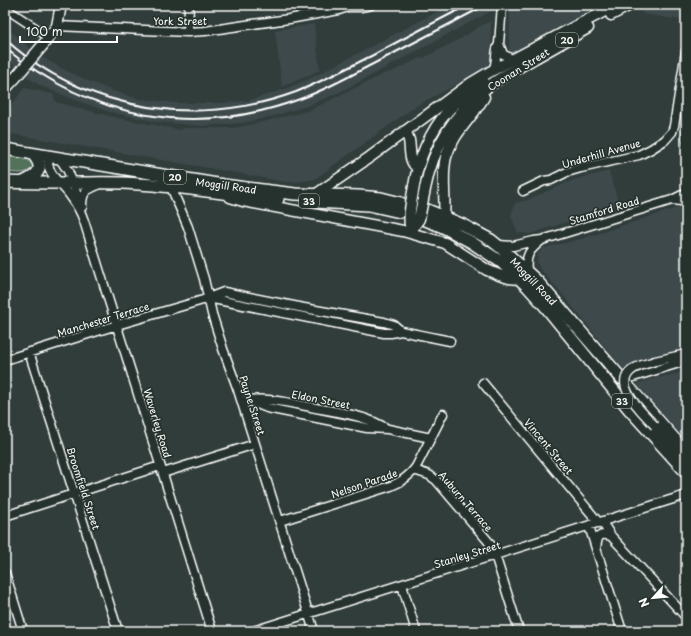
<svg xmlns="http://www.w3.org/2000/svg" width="691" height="636" font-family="'Playpen Sans',sans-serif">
<rect width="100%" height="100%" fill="#303d3b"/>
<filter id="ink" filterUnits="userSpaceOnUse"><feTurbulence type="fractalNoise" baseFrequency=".025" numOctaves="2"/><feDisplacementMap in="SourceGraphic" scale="8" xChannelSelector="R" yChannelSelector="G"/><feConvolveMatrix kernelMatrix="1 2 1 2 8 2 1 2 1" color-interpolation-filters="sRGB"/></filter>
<g filter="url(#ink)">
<!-- built -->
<path fill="#3c494c" d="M450 5H496L495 9 340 92 307 106 274 116 243 123 203 126 158 122 110 112 75 100 39 85 25 75 40 56 63 69 91 82 113 91 139 99 177 103H224L251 100 285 89 309 79Z
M515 5H603L509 54 510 8Z
M647 5H683L681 20 642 14 643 7Z
M491 21V45L489 67 416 106 315 179 298 182H285L237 173 5 133V114L24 88 53 94 56 102 117 118 181 130 184 128H233L245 126 308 111 388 72 389 73 420 58 421 59 460 39 480 26Z
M314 24 320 70 282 87 275 30Z
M5 26 32 50 17 68 5 57Z
M609 171 619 205 530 234 518 233 511 216 515 203 527 200 573 180Z
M686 205V349L623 369 558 289 540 269 537 262 538 254 543 248 581 239Z
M686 371V440L637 386 638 384 641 382 659 377 676 374Z"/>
<!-- park -->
<path fill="#53725a" stroke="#a9b8ac" d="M686 104V156L681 137Z
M5 154 31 160 36 168C31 168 31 170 26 172 22 174 10 172 5 172Z"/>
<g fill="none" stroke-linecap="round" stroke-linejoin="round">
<defs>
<path id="minor" d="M349 7H361L371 5
M5 8 49 37
M57 26 188 32 205 31 246 25 289 19 339 10 353 5
M188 32 189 5
M499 44 503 54 513 60
M493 70C498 62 494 51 499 44L502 5
M51 157 48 163C49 175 62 185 69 194 75 202 81 211 84 221L212 631
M59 158 62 162 68 171 82 207
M171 187 188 227 204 279 212 314 223 349 238 390 314 631
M523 191 544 181 551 180 567 172 581 168 639 155 651 149 665 140 672 132 674 126 686 51
M672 200 681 201 686 200
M82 206C82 192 86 190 98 185
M498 245 513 246 534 241 542 240 672 200 686 193
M527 271C525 254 530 250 542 240
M208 298 384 333H391L401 331 450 341
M29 352 118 631
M5 360 117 325 203 300 224 292 304 308 384 322 394 325 401 331
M655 361 686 354
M630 378 686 361
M483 383 599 523
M247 400 267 408 367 428 388 429 431 438
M247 400C270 398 289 403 311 407 330 411 351 413 369 420 375 422 380 425 386 428
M655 426 682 462
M414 470 429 475 436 480 488 541 492 547 495 555 519 631
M163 473 255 444
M5 516 160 466
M280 521 391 486C401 482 409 477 416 467L443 414
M602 522 611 536 686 617
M589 526 622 631
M596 548C598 535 599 533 611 536
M5 573 23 631
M402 585 416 631
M253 631 686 495"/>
<path id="major" d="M611 15 630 5
M43 45 57 26 61 5
M5 89 16 77
M405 131C407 134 408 137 409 140 411 150 408 162 418 168
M414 186C418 160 430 131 448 111 458 100 471 91 484 82
M425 189C433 146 456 111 490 85 504 75 520 67 535 58 553 48 570 38 588 28
M315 195 370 157 471 83 493 70 616 5
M230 197 243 201 403 231 445 243 487 270 499 275 509 278 519 279
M444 217C446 197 441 176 446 157 453 133 472 118 484 97"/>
<path id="highway" d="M5 149 223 185 295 194 358 196 381 198 401 203
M5 182C27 183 50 183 72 183 94 183 117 182 139 184 185 187 231 195 278 199
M23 182C33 178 44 171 37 160 35 156 33 154 29 153
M315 202 369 205 400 212
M425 209 463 225 491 240 501 248 538 282 622 379
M423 219 443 227 471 242 501 262 527 286 545 306 629 409 686 472
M628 386 686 452"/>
</defs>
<!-- minor casing -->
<use href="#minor" stroke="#fff" stroke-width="11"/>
<!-- major casing -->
<use href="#major" stroke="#fff" stroke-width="13"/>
<!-- highway casing -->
<use href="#highway" stroke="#fff" stroke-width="14"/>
<!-- minor -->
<use href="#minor" stroke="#26332d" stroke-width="8"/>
<!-- major -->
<use href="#major" stroke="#26332d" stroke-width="10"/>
<!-- highway -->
<use href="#highway" stroke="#26332d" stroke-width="11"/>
<!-- rail -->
<path stroke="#fff" stroke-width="2" d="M5 39C34 66 71 86 109 98 170 117 236 114 296 92 323 81 349 67 375 54 406 37 437 21 468 5
M5 48C92 119 195 138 300 99 325 90 348 77 371 65 409 45 448 25 486 5"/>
<defs>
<path id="minor-bridge" d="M655 426C644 413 608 383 635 368 641 365 649 363 655 361"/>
<path id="major-bridge" d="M16 77 43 45
M410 225C408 212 412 199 414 186
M414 226 419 219 425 189"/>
</defs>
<!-- minor-bridge casing -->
<use href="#minor-bridge" stroke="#fff" stroke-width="11" stroke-linecap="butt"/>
<!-- major-bridge casing -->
<use href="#major-bridge" stroke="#fff" stroke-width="13" stroke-linecap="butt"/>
<!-- minor-bridge -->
<use href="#minor-bridge" stroke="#26332d" stroke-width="8"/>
<!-- major-bridge -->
<use href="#major-bridge" stroke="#26332d" stroke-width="10"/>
</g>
</g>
<g text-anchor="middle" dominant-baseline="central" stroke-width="3.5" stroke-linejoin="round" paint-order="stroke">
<!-- shield labels -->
<g fill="#26332d" stroke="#bec2c0" stroke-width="1">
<rect x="556" y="33" width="22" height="14" rx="3"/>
<rect x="164" y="170" width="22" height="14" rx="3"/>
<rect x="299" y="194" width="20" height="14" rx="3"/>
<rect x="612" y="394" width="20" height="14" rx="3"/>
</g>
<g font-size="9" font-weight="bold" fill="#fff">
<text x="567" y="40">20</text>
<text x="175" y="177">20</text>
<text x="309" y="201">33</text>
<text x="622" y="401">33</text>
</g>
<!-- street labels -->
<g font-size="10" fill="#fff" stroke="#26332d">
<text x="180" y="20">York Street</text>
<text transform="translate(518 69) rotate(-32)">Coonan Street</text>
<text transform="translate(601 153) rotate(-16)">Underhill Avenue</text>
<text transform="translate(226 185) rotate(8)">Moggill Road</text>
<text transform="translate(604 210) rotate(-17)">Stamford Road</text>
<text transform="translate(534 281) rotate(46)">Moggill Road</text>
<text transform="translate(103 319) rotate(-17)">Manchester Terrace</text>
<text transform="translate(321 399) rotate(11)">Eldon Street</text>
<text transform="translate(253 405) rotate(72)">Payne Street</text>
<text transform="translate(158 423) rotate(73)">Waverley Road</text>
<text transform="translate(549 446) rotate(50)">Vincent Street</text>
<text transform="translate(364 483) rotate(-19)">Nelson Parade</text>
<text transform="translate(84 488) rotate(72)">Broomfield Street</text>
<text transform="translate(466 501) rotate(49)">Auburn Terrace</text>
<text transform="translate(467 554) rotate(-17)">Stanley Street</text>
</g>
</g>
<!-- margin -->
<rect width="691" height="636" fill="none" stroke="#26332d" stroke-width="20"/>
<rect x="10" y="10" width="671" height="616" fill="none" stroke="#fff" stroke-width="1.5" filter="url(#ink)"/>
<!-- north arrow -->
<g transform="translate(653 598) rotate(243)" stroke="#26332d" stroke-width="3" paint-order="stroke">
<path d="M0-3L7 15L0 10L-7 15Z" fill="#ffffff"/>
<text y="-6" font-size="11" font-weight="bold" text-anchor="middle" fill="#ffffff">N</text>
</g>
<!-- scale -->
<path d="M20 36v6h97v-6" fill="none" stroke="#ffffff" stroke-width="2"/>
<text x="26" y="36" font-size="12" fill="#ffffff" stroke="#26332d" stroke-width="3" paint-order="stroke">100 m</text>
</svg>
